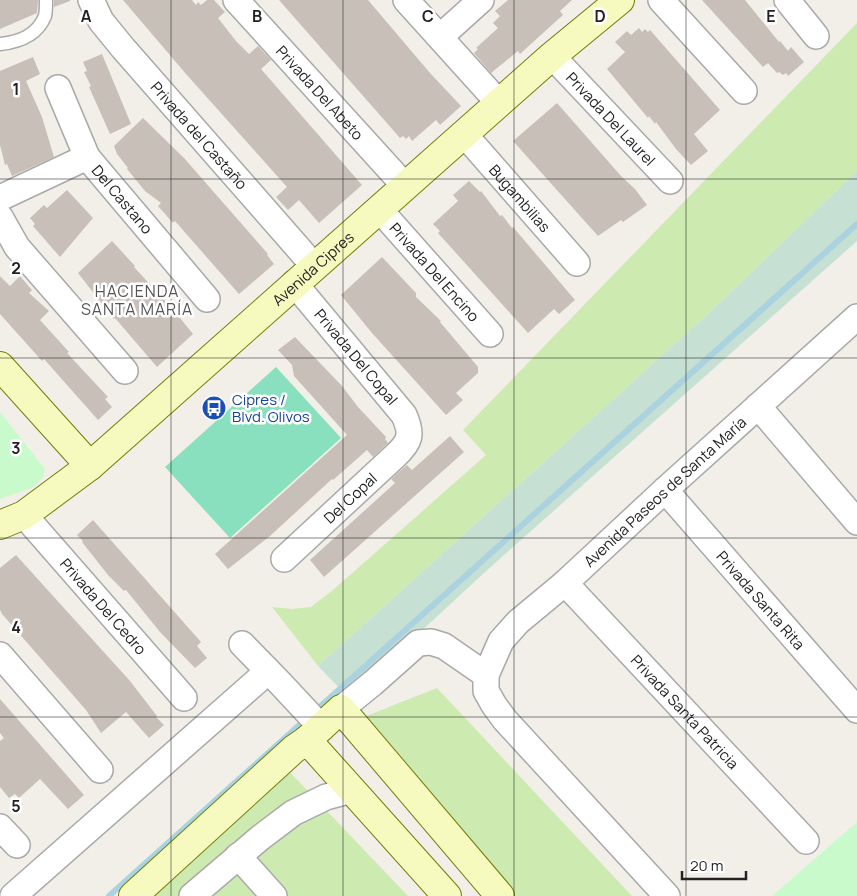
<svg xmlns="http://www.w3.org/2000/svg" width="857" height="896" font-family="Manrope,sans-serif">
<rect width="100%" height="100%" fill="#f2efe9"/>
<!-- grass -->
<path fill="#cdebb0" d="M857 23V171L709 313 318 666 272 607 292 609 311 607 333 590 486 455 463 430Z
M437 688 632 896H509L356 720Z
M284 766 408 896H140Z"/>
<!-- wetland -->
<path fill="#c6e0d4" d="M857 171V241L485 572 349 698 318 666 709 313Z"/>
<!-- park -->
<path fill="#c8facc" d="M0 412 44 468V476L34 487 0 499Z
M857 822V896H772Z"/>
<!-- pitch -->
<path fill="#88e0be" d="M276 367 341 438 230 538 165 467Z"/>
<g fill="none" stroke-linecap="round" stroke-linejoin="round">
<!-- stream -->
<path stroke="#aad3df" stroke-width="6" d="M313 713 857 224
M109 896 306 719"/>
</g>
<!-- building -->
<path fill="#c7bfb8" d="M0 0H38L37 13 0 29Z
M54 0H70V1L54 7Z
M123 0H192L196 5 198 2 201 5 207 0H214L225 12 218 18 236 41 249 54 258 46 271 60 261 69 362 185 319 223 299 200 288 210 276 197 287 187 186 74Z
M279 0H368L430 73 461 106 440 125 436 120 412 141 409 136 406 139 403 136 400 138Z
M508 0H572L560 11 563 15 543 33 520 54 518 51 491 73 474 53 478 49 476 48 498 28 493 23 500 16 495 11Z
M702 0H745L779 42 780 41 788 51 791 47 804 62 788 76 786 73 783 75 779 72 777 73 768 63 763 67Z
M639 28 642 32 645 29 648 32 650 30 720 110 694 134 708 151 691 165 676 149 656 122 655 124 649 116 648 118 607 69 625 52 615 42 627 31 631 35Z
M102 54 131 124 110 134 89 87 91 86 84 72 87 71 83 62Z
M33 57 40 74 26 81 42 117 54 157 12 176 7 164 5 165 0 145V71Z
M557 103 621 176 635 189 647 205 623 222 621 220 598 236 513 141Z
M143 118 184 158 268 254 267 255 274 264 239 294 175 221 173 223 158 206 161 203 145 191 127 169 128 168 117 154 114 146Z
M469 181 480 192 481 191 500 216 502 215 512 228 513 227 575 300 559 314 554 309 528 333 438 233 440 231 433 224 458 201 453 195Z
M67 190 93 218 60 257 33 226 35 224 30 218 44 205 47 208Z
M112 241 135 266 134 267 176 313 193 334 157 367 115 318 114 319 78 273Z
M382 257 416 293V297L441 321 440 322 478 367V373L456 393 463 400 446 415 372 333 341 295Z
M0 276 10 286 20 276 32 290 29 293 49 311 40 320 69 352 67 353 108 397 105 399 112 407 98 420 44 359 42 361 0 314Z
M295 337 342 386 358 407 386 437 385 439 388 443 373 457 367 450 333 480 332 479 270 536 228 569 215 554 347 435 294 376 292 365 278 350Z
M450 436 464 452 324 577 310 560 395 483 391 479 407 465 412 470Z
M93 520 201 642 197 646 207 658 195 668 160 632 126 590 124 591 108 575 82 542 83 541 77 535Z
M16 555 130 681 157 716 156 717 164 725 149 738 126 712 101 733 86 710 2 614 0 610V568Z
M0 699 84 795 68 809 40 779 19 798 15 794 9 798 0 787V741L4 738 0 733Z"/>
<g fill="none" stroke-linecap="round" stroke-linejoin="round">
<defs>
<path id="lane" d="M0 44C19 42 37 36 45 16 46 12 46 5 46 0"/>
<g id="street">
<path id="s1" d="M91 0 101 21 123 48 314 266"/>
<path id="s2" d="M236 0 405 186"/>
<path d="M406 0 499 103"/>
<path d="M661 0 744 91"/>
<path d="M787 0 816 36"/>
<path d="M440 37 481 0"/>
<path id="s3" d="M552 56 670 181"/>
<path id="s4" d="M58 88 87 157 207 299"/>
<path id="s5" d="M464 134 577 263"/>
<path d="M0 198 87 157"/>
<path id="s6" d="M379 209 490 334"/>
<path d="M0 217 17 247 125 371"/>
<path d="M758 406 857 522"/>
<path id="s7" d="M665 490 857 710"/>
<path id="s8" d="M24 515 184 698"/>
<path id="s9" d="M284 559 395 456C410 442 413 435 404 415L294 283"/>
<path id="s10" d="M565 583 806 841"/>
<path d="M242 644 280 683 322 728"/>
<path d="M0 655 100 770"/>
<path d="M341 709 373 683 418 643 431 642 444 646 486 675"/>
<path d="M0 827 17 845"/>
<path d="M238 856 274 896"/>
<path d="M13 896 257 681 267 670"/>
<path d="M192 896 260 838 293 813 326 797 352 790"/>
<path id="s11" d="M667 896 505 720 494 705 486 691V675L501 641 518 622 565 583 665 490 857 317"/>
</g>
<g id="secondary">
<path d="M0 366 90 466"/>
<path id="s12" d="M0 525 24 515 90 466 552 56 620 0"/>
<path d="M307 740 447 896"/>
<path d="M133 896 294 749 307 740 341 709 500 896"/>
</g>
</defs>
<!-- lane casing -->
<use href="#lane" stroke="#a9a9a9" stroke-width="15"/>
<!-- street casing -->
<use href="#street" stroke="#a9a9a9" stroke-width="28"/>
<!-- secondary casing -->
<use href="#secondary" stroke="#707d05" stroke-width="30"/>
<!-- lane -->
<use href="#lane" stroke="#fff" stroke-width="12"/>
<!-- street -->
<use href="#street" stroke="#fff" stroke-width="25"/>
<!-- secondary -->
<use href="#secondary" stroke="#f7fabf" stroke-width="28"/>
</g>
<!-- grid -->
<path fill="none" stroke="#222" stroke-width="1" stroke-opacity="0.55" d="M171 0V896M343 0V896M514 0V896M686 0V896M0 179H857M0 358H857M0 538H857M0 717H857"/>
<!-- icons -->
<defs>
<symbol id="bus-disc" viewBox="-11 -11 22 22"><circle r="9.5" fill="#1a4fb4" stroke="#fff"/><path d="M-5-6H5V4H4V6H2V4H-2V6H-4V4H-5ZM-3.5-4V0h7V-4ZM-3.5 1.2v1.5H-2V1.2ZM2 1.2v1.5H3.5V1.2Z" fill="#fff"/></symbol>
</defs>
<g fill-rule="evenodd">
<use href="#bus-disc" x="200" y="394" width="28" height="28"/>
</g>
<g text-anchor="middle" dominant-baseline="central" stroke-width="5" stroke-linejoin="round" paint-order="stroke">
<!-- street labels -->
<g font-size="15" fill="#222" stroke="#fff">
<text stroke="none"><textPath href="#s2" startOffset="125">Privada Del Abeto</textPath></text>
<text stroke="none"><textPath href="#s3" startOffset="86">Privada Del Laurel</textPath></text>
<text stroke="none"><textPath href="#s1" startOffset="174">Privada del Castaño</textPath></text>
<text stroke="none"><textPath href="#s5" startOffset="85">Bugambilias</textPath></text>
<text stroke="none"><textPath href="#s4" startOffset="130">Del Castano</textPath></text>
<text stroke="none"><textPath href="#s12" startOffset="406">Avenida Cipres</textPath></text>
<text stroke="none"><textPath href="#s6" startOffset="84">Privada Del Encino</textPath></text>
<text transform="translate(356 357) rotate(50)">Privada Del Copal</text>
<text stroke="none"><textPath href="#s11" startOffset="549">Avenida Paseos de Santa María</textPath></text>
<text stroke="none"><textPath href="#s9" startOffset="90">Del Copal</textPath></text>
<text stroke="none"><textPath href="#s7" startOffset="146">Privada Santa Rita</textPath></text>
<text stroke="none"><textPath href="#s8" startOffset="121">Privada Del Cedro</textPath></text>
<text stroke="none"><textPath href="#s10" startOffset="176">Privada Santa Patricia</textPath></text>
</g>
<!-- transit labels -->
<g font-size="15" fill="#164399" stroke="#fff" text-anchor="start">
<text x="232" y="399">Cipres /<tspan x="232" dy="17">Blvd. Olivos</tspan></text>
</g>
<!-- neighbourhood labels -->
<g font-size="16" letter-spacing="1" fill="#555" stroke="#fff">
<text x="137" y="291">HACIENDA<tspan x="137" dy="18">SANTA MARÍA</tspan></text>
</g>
</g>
<g font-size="16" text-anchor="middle" font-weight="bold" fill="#222" stroke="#fff" stroke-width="5" stroke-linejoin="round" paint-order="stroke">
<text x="86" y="22">A</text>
<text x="257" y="22">B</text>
<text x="428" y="22">C</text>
<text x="600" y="22">D</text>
<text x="771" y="22">E</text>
<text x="16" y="95">1</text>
<text x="16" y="274">2</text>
<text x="16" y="454">3</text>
<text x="16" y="633">4</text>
<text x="16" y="812">5</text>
</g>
<!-- scale -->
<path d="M682 871v8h64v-8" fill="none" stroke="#222222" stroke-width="2.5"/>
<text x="690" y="871" font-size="15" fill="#222222" stroke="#ffffff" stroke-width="4" paint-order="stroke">20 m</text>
</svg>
